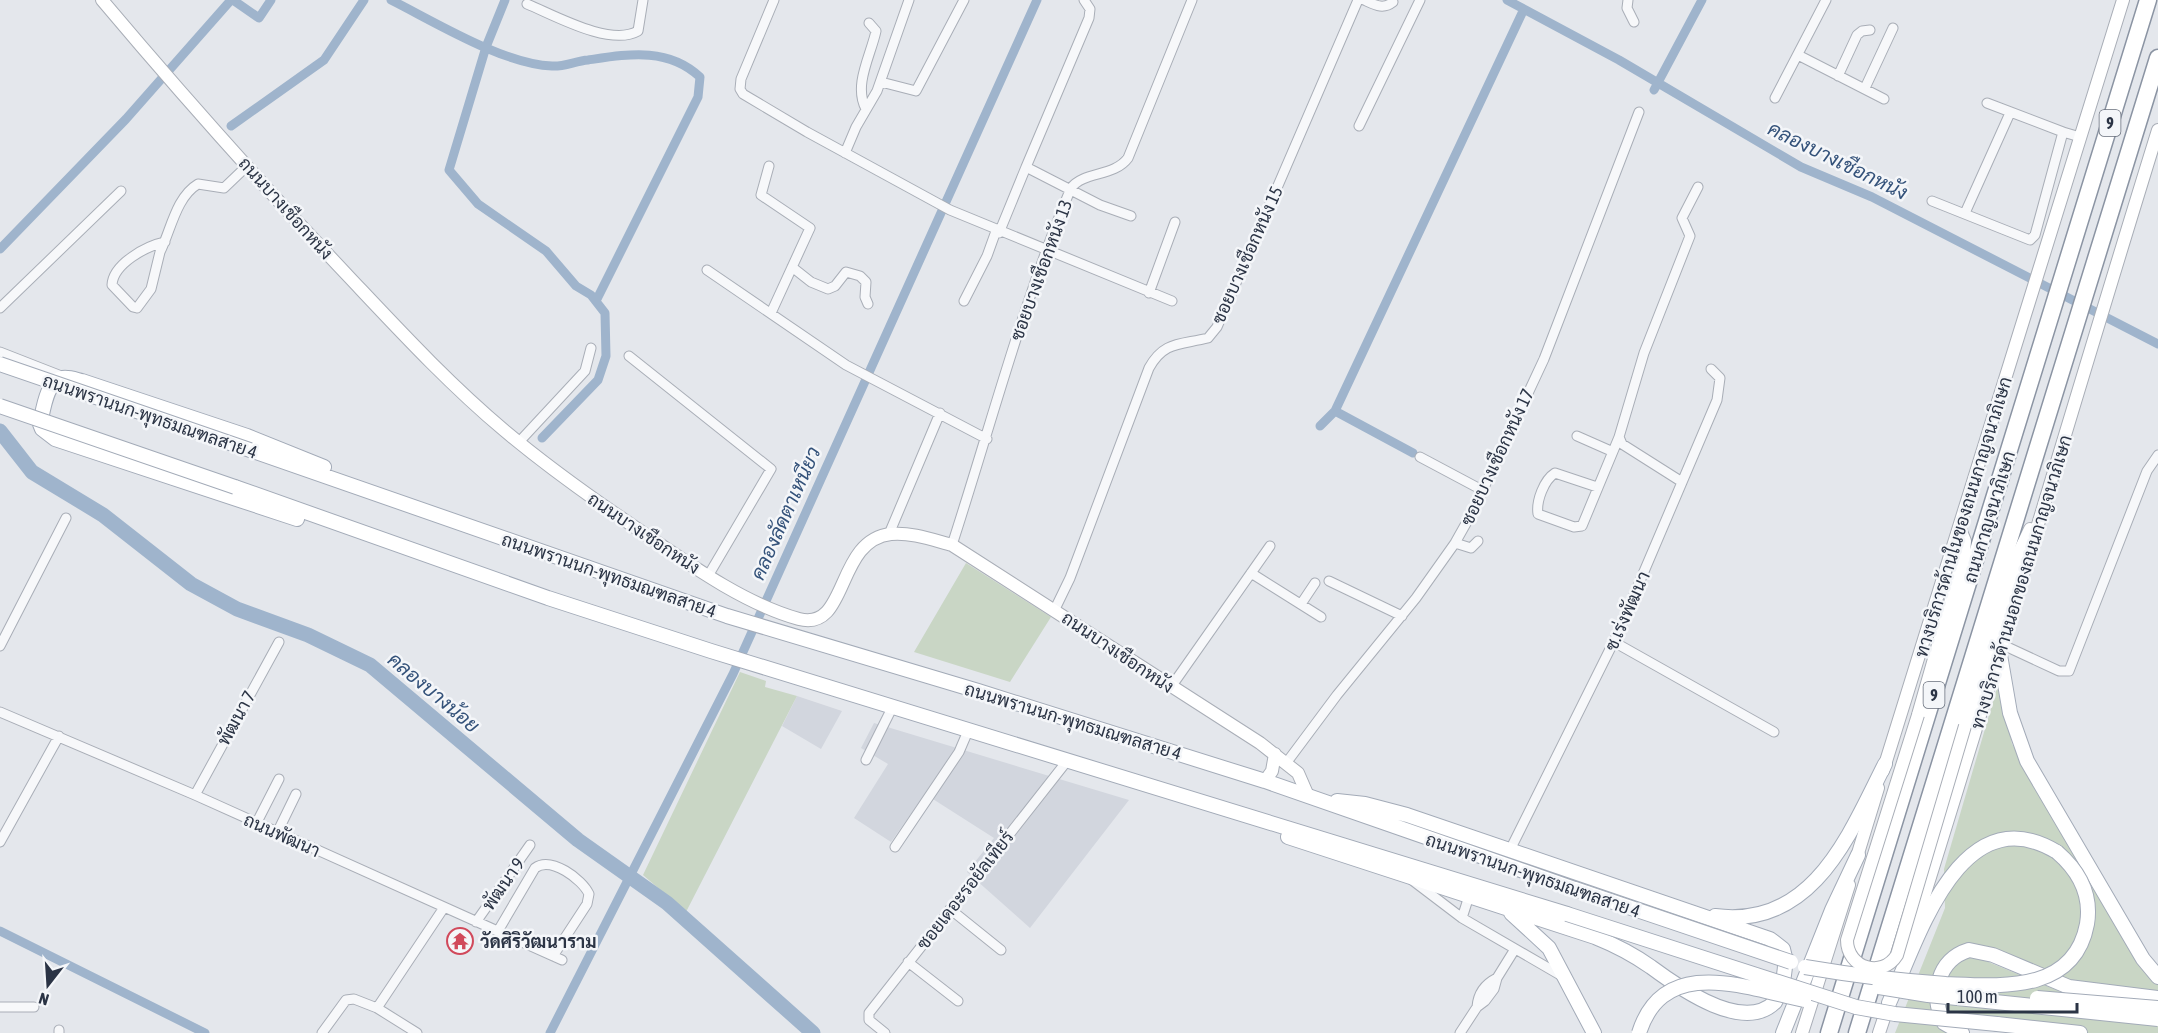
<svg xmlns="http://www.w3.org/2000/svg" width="2158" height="1033" font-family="'Asap Condensed',Sarabun,sans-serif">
<rect width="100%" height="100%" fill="#e4e7ec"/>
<!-- built -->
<path fill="#d2d6de" d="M797 696 842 711 821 749 782 726Z
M874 723 1129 800 1030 928 967 872 994 838 925 794 891 842 854 818 888 764 861 748Z"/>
<!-- green -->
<path fill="#c9d6c5" d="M966 563 1051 617 1010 682 914 652Z
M740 672 766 681 765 687 797 696 686 912 643 875Z
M1997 688 2000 689 2012 744 2113 918 2158 982V996L2078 987 1965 948 1933 986 1932 1013 1949 1033H1895L1945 908 1944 869Z
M1967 958 1981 959 2081 1000 2158 1013V1033H2033L1948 1015C1936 991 1945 969 1967 958Z"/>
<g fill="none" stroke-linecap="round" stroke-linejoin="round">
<!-- canal -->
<path stroke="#9fb4cc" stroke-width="9" d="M233 0 259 18 271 0
M391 0C435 22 503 64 552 66 563 67 576 61 588 60 629 54 668 47 700 77L698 97 596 301
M505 0 486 47 449 170 478 204 546 251 576 286 591 295 605 313 606 356 598 380 542 438
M1507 0 1619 60 1801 167 1872 197 2158 344
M1654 90 1702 0
M231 126 324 60 364 0
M0 249 126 119 231 0
M1335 411 1413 453
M1320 426 1335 411 1524 9
M0 931 205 1033
M550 1033 733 674 1037 0"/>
<!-- river -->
<path stroke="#9fb4cc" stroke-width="15" d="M0 431 32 472 103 515 191 584 237 609 308 635 370 665 578 840 667 903 813 1033"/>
<defs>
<path id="street" d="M774 0 741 79 740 89 743 94 807 132 950 210 1172 301
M1084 0 1090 9 1089 18 1026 167 1100 205 1131 216
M1364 0C1375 5 1383 10 1393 2
M1628 0 1627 8 1634 22
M527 4C554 15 610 47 638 31L643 0
M1798 55 1884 99
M1838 76 1857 35 1862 31 1870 30
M881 82 916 91 964 0
M1865 88 1893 28
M1775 98 1826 0
M1987 103 2063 132
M866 109C853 85 871 55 876 31L869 23
M1359 126 1420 0
M845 153 856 127 877 91 909 0
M769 166 761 195 810 228 771 313
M1932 201 2030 240 2035 235 2063 132 2080 137
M1965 213 2010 113
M999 233 1026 167
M165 242C146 246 113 264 112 285L133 307 137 308 151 289 160 252C171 230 176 197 198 184L224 188 247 166
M792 267 811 282 828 289 835 286 846 272 860 276 866 282 865 297 868 304
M707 270 846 365 987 439
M1149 293 1175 222
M964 301 987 256 996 231
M0 308 121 191
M0 352 64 377
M629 356 771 469 708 576
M1577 436 1611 451
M519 442 585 371 591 348
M1420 457 1482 490
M1682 482 1622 444 1619 437 1644 353 1690 236 1682 218 1698 187
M1597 487 1555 473C1544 480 1536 501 1538 514L1574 527 1582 526 1619 437
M889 534 940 413
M1455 543 1471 548 1478 541
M952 545C991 425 1022 304 1071 188 1084 171 1114 177 1128 158L1192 0
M1251 573 1321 617
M1329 581 1402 616
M1301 604 1315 583
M1055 609 1070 578 1149 368C1164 341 1180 345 1208 338L1217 327 1358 0
M1614 642 1774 732
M2003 645 2059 671H2069L2147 471 2158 455
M0 646 66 518
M1171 687 1270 546
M0 712 195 795 562 960
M866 760 892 708
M1287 762 1337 695 1416 598 1455 543 1473 511 1544 359 1639 112
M195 795 279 642
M256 824 279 779
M277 833 296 794
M0 842 59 736
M895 847 959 752 968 731
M1510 850 1617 635 1717 400 1720 378 1711 369
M1412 880 1462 918 1562 976
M950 909 1001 950
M1462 918 1469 896
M476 922 530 845
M498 931 535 868C551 856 582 879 589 894L587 904 553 956
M908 962 958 1001
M0 1007H34
M1477 1007C1478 993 1485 984 1497 978
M377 1008 417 1033
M59 1033V1030
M322 1033 346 1000 354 999 377 1008 443 909
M885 1033 869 1020V1013L1067 761
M1460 1033 1477 1007 1485 1001 1494 989 1497 978 1515 949"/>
<path id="secondary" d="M102 0C182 95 265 188 350 278 400 331 449 384 505 431 548 467 593 499 639 530 686 562 744 604 799 619 849 632 835 540 891 534 911 532 933 540 952 545L1260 743 1298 773 1308 796
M1918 715 1964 554 1965 541 1960 529
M1965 726 2019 552 2030 529
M1883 771 2123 0
M1265 781 1272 771 1275 754
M1855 863 1878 788
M1909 944C1995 673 2074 401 2158 130
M1802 1033 1849 885
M1879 1033 1888 1006"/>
<path id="primary" d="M250 450 727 616 978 691 1265 781 1575 889
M235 487 548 598 711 651 1567 914
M297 519 55 439 42 429 40 424C43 412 46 380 63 378 69 377 77 380 82 381L247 436 324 467
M2000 655 2010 713 2027 761 2143 959 2158 977
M1288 837 1595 937C1615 945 1634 955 1651 967 1682 990 1744 1033 1775 1002 1783 989 1788 963 1783 949L1770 939 1407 815 1365 804 1337 801
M1511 913 1549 948 1594 1033
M1715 916C1813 929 1849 835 1885 764
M1889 1003C1918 939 1960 794 2057 852
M1997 1024 2080 1033
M1783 1033 1832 910 1858 855
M1962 1033 1944 1023C1930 995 1937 960 1969 950L1993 955 2069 987 2158 998"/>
<path id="highway" d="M1829 1033 2148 0
M1857 1033 2158 58"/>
</defs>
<!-- street casing -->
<use href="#street" stroke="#a9aeb7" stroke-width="11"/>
<!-- secondary casing -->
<use href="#secondary" stroke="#a9aeb7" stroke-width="14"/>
<!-- primary casing -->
<use href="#primary" stroke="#a3abb8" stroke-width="16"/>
<!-- highway casing -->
<use href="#highway" stroke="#8b94a3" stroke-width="19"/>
<!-- street -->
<use href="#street" stroke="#f7f8fa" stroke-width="9"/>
<!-- secondary -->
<use href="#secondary" stroke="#fff" stroke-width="12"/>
<!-- primary -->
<use href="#primary" stroke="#fff" stroke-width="14"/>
<!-- highway -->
<use href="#highway" stroke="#fff" stroke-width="16"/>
<defs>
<path id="secondary-bridge" d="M1918 715 1847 940C1847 968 1882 979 1897 955L1965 726"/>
<path id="primary-bridge" d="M0 364 250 450
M0 406 235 487
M1575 889 1791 962
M1567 914 1856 1007 1895 1014 1997 1024
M1805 967C1852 975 1898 981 1946 984 1999 986 2074 994 2087 924 2092 894 2079 871 2057 852
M1879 987 1928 995 2158 1019
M2037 998 2158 1008
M1639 1033C1664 954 1747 988 1804 1000"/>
</defs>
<!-- secondary-bridge casing -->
<use href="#secondary-bridge" stroke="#a9aeb7" stroke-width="14" stroke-linecap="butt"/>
<!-- primary-bridge casing -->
<use href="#primary-bridge" stroke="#a3abb8" stroke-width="16" stroke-linecap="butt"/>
<!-- secondary-bridge -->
<use href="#secondary-bridge" stroke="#fff" stroke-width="12"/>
<!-- primary-bridge -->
<use href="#primary-bridge" stroke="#fff" stroke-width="14"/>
</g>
<!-- icons -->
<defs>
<symbol id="temple-ring" viewBox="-11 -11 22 22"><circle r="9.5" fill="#f4f6f9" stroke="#d1495b" stroke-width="1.5"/><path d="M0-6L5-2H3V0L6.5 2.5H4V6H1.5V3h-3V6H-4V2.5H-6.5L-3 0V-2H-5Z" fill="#d1495b"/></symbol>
</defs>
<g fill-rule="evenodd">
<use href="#temple-ring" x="445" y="926" width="30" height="30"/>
</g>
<g text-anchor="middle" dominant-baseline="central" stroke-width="5" stroke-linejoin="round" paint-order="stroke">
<!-- shield labels -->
<g fill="#f4f6f9" stroke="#676e7b" stroke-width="1.5">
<rect x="2099.5" y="110" width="21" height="26" rx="4.5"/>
<rect x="1923.5" y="682" width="21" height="26" rx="4.5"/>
</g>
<g font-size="16" font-weight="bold" fill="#2b3445">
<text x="2110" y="123">9</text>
<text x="1934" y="695">9</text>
</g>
<!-- street labels -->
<g font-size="18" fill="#2b3445" stroke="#f4f6f9">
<text transform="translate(286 208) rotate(48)">ถนนบางเชือกหนัง</text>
<text transform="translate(1247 255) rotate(-66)">ซอยบางเชือกหนัง 15</text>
<text transform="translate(1041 270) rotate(-70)">ซอยบางเชือกหนัง 13</text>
<text transform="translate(150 416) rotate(19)">ถนนพรานนก-พุทธมณฑลสาย 4</text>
<text transform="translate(1497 457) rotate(-65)">ซอยบางเชือกหนัง 17</text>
<text transform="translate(1963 517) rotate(-73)">ทางบริการด้านในของถนนกาญจนาภิเษก</text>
<text transform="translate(1989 517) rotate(-73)">ถนนกาญจนาภิเษก</text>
<text transform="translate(644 533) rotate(34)">ถนนบางเชือกหนัง</text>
<text transform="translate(609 575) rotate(19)">ถนนพรานนก-พุทธมณฑลสาย 4</text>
<text transform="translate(2021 582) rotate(-73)">ทางบริการด้านนอกของถนนกาญจนาภิเษก</text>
<text transform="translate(1627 611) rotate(-66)">ซ.เร่งพัฒนา</text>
<text transform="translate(1118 652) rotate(34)">ถนนบางเชือกหนัง</text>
<text transform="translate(236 718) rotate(-61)">พัฒนา 7</text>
<text transform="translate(1073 721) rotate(17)">ถนนพรานนก-พุทธมณฑลสาย 4</text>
<text transform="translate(282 835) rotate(24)">ถนนพัฒนา</text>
<text transform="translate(1533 875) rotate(19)">ถนนพรานนก-พุทธมณฑลสาย 4</text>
<text transform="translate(503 884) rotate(-55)">พัฒนา 9</text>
<text transform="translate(965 890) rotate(-52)">ซอยเดอะรอยัลเทียร์</text>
</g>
<!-- poi labels -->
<g font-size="18" font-weight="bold" fill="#2b3445" stroke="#f4f6f9" text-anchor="start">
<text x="480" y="941">วัดศิริวัฒนาราม</text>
</g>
<!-- water labels -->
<g font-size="20" font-style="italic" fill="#34527a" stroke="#f4f6f9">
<text transform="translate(1838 160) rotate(26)">คลองบางเชือกหนัง</text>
<text transform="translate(785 513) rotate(-66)">คลองลัดตาเหนียว</text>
<text transform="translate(434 692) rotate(40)">คลองบางน้อย</text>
</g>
</g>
<!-- north arrow -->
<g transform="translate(48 985) rotate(197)" stroke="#f4f6f9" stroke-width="4.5" paint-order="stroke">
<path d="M0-4.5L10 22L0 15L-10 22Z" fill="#2b3445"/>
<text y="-9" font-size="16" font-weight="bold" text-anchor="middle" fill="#2b3445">N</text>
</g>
<!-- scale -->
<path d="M1948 1003v9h129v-9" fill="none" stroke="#2b3445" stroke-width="3"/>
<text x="1957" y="1003" font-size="18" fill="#2b3445" stroke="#f4f6f9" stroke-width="4.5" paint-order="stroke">100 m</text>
</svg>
